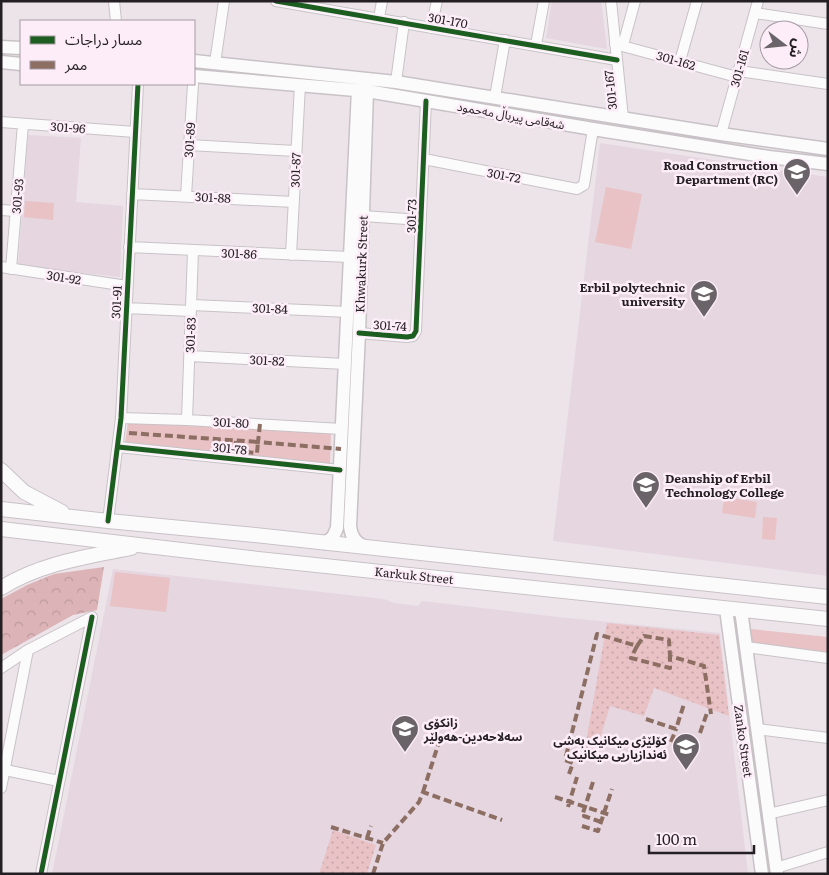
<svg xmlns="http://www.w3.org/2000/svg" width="829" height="875" font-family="Literata,'Noto Sans Arabic',serif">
<defs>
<pattern id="grass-dots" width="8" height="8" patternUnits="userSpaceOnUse" patternTransform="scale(1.25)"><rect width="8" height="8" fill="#e8c2c5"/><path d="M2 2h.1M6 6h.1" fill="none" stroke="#c7a6a9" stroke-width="1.8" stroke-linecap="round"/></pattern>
<pattern id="forest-crowns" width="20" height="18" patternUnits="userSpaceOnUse" patternTransform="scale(1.25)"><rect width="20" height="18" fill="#dcb4b7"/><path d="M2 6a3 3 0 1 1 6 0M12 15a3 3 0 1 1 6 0" fill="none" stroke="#bd9a9d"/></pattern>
</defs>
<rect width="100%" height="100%" fill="#ece4e9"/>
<!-- built -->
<path fill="#e5d6e0" d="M552 1H601L607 49 546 38Z
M28 135 81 138 76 202 123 206 120 277 18 266Z
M600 143 828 177V576L553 541Z
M113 569 384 599 394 603 418 606 422 601 558 617 720 633 748 874H52Z"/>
<!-- grass -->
<path fill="url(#grass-dots)" d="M607 623 719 635 729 716 654 688 644 716 610 706 600 738H596L592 750 585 748Z
M333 830 376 845 367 874H319Z"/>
<!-- forest -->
<path fill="url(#forest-crowns)" d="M104 567 97 610 73 615 1 655V599L27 585 54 574Z"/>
<!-- park -->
<path fill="#e8c2c5" d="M606 187 642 194 631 249 595 242Z
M25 201 54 203 53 220 24 217Z
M128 422 331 432 330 464 125 443Z
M724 497 757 502 755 518 722 513Z
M763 517 777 518 775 540 762 539Z
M115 572 170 578 166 612 110 606Z
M751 629 828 637V658L752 646Z"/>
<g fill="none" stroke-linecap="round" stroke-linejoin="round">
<defs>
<path id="minor" d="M114 1 116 21
M276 1 617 60
M611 1 623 118
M755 13 828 24
M379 18 382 1
M431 28 437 1
M615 44 737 77
M536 45 544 1
M623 45 635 1
M680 61 697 1
M215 63 224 1
M739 71 828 84
M396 82 404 22
M495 97 505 40
M1 122 135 132
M721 134 758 1
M189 145 296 151
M424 159 577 189 584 185 593 129
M132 194 294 202
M186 196 193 84
M1 210 16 211
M363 216 421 220
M129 247 349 257
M291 255 300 85
M1 267 127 286
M11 269 23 124
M192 305 348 312
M126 308 191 311
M359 333 407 337 413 336 416 331 426 101
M190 356 345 364
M121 418 187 420 342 429
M187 420 193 251
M118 447 340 470
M108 521 121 418 138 84
M746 647 828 658
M1 668 28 650 92 617
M757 729 828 738
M5 770 59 781
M1 788 28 650
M768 814 828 800
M776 868 828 852
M41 874 92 617"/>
<path id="major" d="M1 47 21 48
M194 61 396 82 721 134 828 149
M1 62 21 64
M194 76 367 91 593 129 769 157 828 164
M325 543 333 537 337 528 358 90
M366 547C356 544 351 537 350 526L359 333 367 91
M726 609 762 874
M741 610 777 874"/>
<path id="highway" d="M1 470 24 492 62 512
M1 509 108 521 255 535 828 597
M1 529 250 558 828 619
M1 588C41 563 86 557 131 548"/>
</defs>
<!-- minor casing -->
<use href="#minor" stroke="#c8c2c6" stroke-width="12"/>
<!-- major casing -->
<use href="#major" stroke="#c8c2c6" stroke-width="15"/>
<!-- highway casing -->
<use href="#highway" stroke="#c8c2c6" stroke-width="16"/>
<!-- minor -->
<use href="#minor" stroke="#fcfbfc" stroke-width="10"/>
<!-- major -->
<use href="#major" stroke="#fcfbfc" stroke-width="12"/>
<!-- highway -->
<use href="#highway" stroke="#fcfbfc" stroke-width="14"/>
<!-- quiet -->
<path stroke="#8d6e63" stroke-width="4" stroke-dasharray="8 4" stroke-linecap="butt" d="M260 424 258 442 341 449
M129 433 258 442 257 453 235 451 236 441
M637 646 631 658 670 668V656
M646 719 676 729 684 704
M700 733 707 713
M671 742 676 729
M569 774 573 763 565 760 597 634 637 646 644 636 669 640 670 656 704 666 711 714
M593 782 583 813H585L584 816 601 822
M423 792 439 742
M555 797 610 815
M568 807 577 777
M582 826 598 831 612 789
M331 827 383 843
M367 838 371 826
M373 874 383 843 419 802 423 792 502 820"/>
<defs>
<path id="cycleway" d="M276 1 617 60
M359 333 407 337 413 336 416 331 426 101
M118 447 340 470
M108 521 121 418 138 84
M41 874 92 617"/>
</defs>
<!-- cycleway casing -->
<use href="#cycleway" stroke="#fdedf8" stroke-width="8"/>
<!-- cycleway -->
<use href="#cycleway" stroke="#1b5e20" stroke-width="5"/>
</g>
<!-- icons -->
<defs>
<symbol id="university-pin" viewBox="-11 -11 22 30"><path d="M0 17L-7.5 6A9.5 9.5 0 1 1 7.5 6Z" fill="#6a6468" stroke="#fdedf8"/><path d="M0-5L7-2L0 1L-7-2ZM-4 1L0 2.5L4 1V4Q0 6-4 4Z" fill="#fff"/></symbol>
</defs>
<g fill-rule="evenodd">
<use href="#university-pin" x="781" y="156" width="32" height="43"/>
<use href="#university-pin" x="688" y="278" width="32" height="43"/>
<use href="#university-pin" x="630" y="469" width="32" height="43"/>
<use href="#university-pin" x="389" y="713" width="32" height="43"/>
<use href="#university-pin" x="670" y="731" width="32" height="43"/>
</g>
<g text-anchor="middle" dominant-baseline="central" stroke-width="5" stroke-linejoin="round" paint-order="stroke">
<!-- street labels -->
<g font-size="12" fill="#241f23" stroke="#fdedf8">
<text transform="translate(448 20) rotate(10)">301-170</text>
<text transform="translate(676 60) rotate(16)">301-162</text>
<text transform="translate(739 68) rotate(-74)">301-161</text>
<text transform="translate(610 90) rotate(-96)">301-167</text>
<text transform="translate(511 115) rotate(10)">شەقامی پیرباڵ مەحمود</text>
<text transform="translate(68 127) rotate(4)">301-96</text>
<text transform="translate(189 140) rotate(-86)">301-89</text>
<text transform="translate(295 170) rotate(-88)">301-87</text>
<text transform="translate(504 175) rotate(11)">301-72</text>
<text transform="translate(17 196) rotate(-85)">301-93</text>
<text transform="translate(213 197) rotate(3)">301-88</text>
<text transform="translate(411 216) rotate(-88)">301-73</text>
<text transform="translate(239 253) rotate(2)">301-86</text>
<text transform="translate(361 264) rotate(-88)">Khwakurk Street</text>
<text transform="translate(64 277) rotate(9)">301-92</text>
<text transform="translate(116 302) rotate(-87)">301-91</text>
<text transform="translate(270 308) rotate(2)">301-84</text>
<text transform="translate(390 325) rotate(3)">301-74</text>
<text transform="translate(190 335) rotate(-88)">301-83</text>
<text transform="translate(267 360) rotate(3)">301-82</text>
<text transform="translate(231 422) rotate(3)">301-80</text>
<text transform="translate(230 448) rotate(6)">301-78</text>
<text transform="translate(414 575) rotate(6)">Karkuk Street</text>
<text transform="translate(744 741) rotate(82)">Zanko Street</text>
</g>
<!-- poi labels -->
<g font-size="12" font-weight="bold" fill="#241f23" stroke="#fdedf8" text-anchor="end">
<text x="778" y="165">Road Construction<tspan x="778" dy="14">Department (RC)</tspan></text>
<text x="685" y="287">Erbil polytechnic<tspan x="685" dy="14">university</tspan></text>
<text x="665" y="478" text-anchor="start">Deanship of Erbil<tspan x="665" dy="14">Technology College</tspan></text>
<text x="424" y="722" text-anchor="start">زانکۆی<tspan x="424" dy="14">سەلاحەدین-هەولێر</tspan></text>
<text x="667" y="740">کۆلێژی میکانیک بەشی<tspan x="667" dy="14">ئەندازیاریی میکانیک</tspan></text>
</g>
</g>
<!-- border -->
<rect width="829" height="875" fill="none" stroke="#241f23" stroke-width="5"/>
<!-- legend -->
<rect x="20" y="20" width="175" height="65" fill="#fdedf8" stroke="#a69ba3"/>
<rect x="30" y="36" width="25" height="8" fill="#1b5e20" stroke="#a69ba3"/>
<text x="65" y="45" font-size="15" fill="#241f23">مسار دراجات</text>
<rect x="30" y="61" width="25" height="8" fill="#8d6e63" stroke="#a69ba3"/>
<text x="65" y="70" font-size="15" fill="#241f23">ممر</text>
<!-- north arrow -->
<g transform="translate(784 45) rotate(106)"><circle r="24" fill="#fdedf8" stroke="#a69ba3"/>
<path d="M0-4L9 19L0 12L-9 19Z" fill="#6a6468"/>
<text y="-8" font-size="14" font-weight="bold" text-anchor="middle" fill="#241f23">ش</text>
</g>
<!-- scale -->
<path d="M649 845v8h105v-8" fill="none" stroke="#241f23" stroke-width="2.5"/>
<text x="656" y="845" font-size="15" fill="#241f23" stroke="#fdedf8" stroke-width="4" paint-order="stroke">100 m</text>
</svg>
